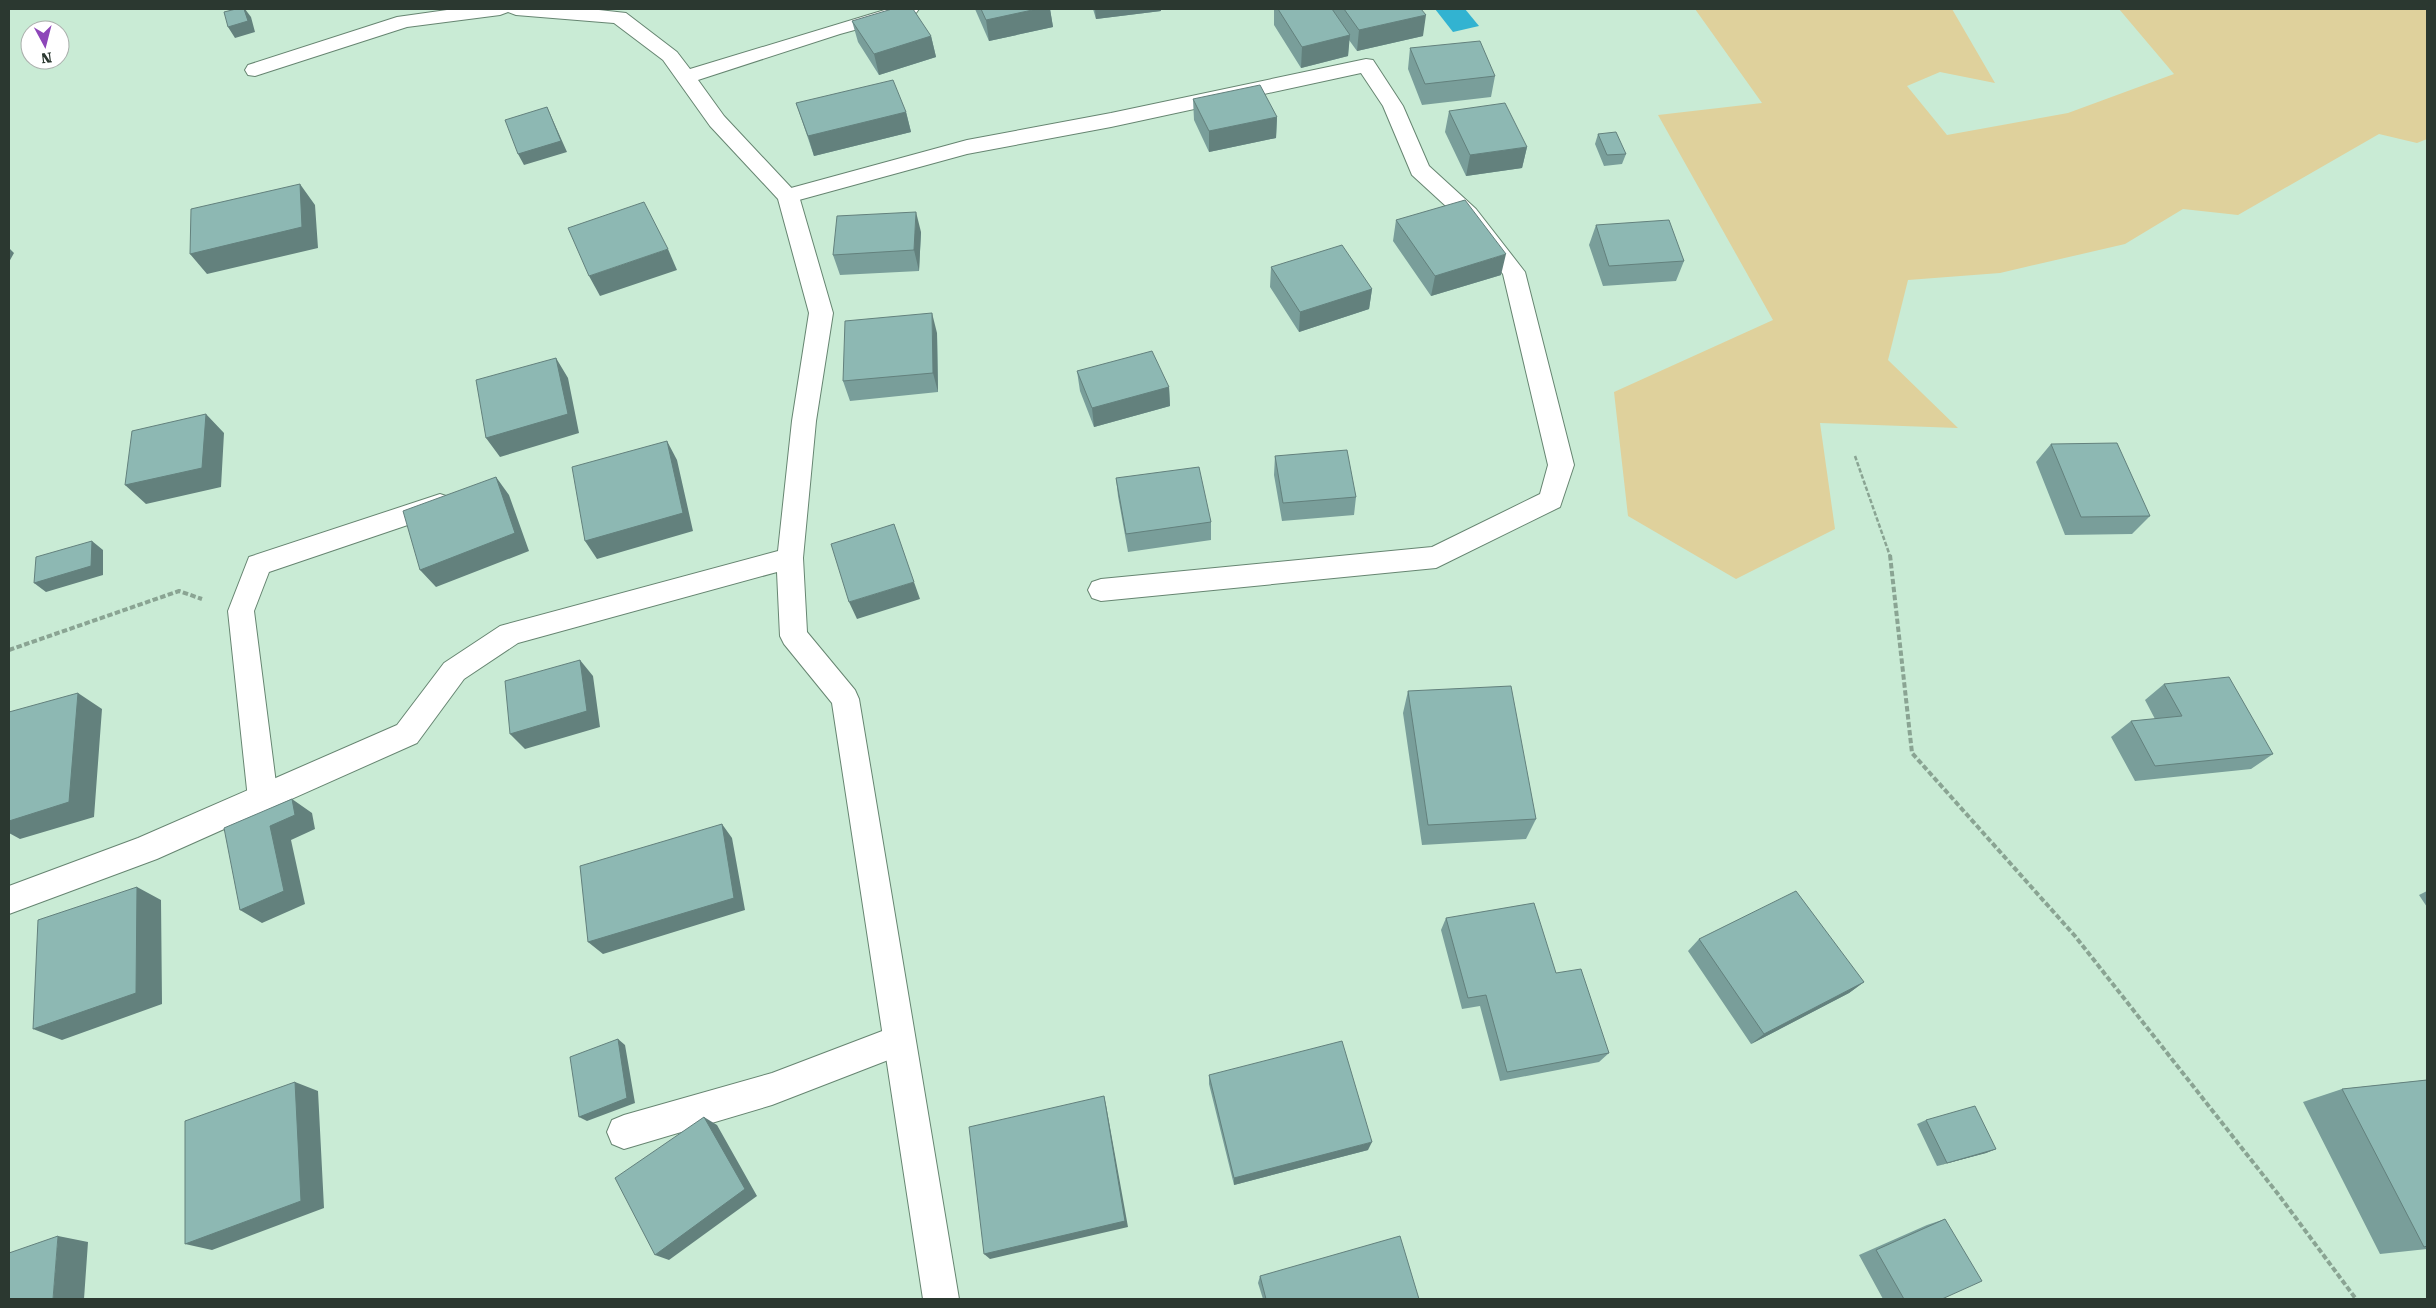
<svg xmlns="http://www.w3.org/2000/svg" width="2436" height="1308" font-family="'Roboto Serif',serif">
<rect width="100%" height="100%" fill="#c9ebd5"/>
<!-- green -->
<path fill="#dfd19c" d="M1695 9H1952L1995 83 1940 72 1907 86 1947 135 2068 113 2174 74 2119 9H2427V139L2417 143 2379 134 2238 215 2183 209 2125 244 2000 273 1908 280 1888 360 1958 428 1820 423 1835 529 1736 579 1628 516 1614 392 1773 320 1658 115 1762 103Z"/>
<!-- water -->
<path fill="#32b3d1" d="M1435 9H1465L1479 26 1453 32Z"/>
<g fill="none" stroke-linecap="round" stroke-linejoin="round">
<defs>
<path id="service" d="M1366 59 1373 60 1403 106 1429 166 1476 209 1525 272 1574 465 1560 507 1436 568 1101 601 1092 598 1088 590 1092 582 1101 579 1432 547 1540 494 1548 465 1503 274 1460 219 1412 175 1383 106 1361 73 1111 127 967 154 788 203 780 201 777 196 780 191 967 140 1111 113Z
M440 494 449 497 453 504 449 511 269 572 254 611 278 799 273 808 263 812 253 808 248 799 228 611 249 557Z
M898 1025 909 1030 914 1041 909 1052 772 1105 624 1149 612 1144 607 1132 612 1120 624 1115 772 1073Z"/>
<path id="minor" d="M454 9H590L626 13 677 52 690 69 888 9H919L916 13 840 34 698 80 724 116 799 196 833 313 816 421 803 558 807 632 855 690 859 699 959 1299H923L832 703 784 644 780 636 777 572 518 643 464 679 417 743 157 859 9 914V886L138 838 397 725 444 663 500 626 778 551 792 421 809 313 778 199 710 126 663 60 614 23 516 15 508 12 500 15 407 27 255 76 248 75 245 70 248 65 397 17Z"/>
</defs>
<!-- service casing -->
<use href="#service" stroke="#668571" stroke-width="2"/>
<!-- minor casing -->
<use href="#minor" stroke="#668571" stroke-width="2"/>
<!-- path-far1 -->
<path stroke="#8aa493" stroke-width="2.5" stroke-dasharray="4.5 2" stroke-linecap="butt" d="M1855 456 1890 556"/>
<!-- path -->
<path stroke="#8aa493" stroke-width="4" stroke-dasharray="5.5 2.5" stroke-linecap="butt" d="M1890 555 1912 753 2075 936 2278 1194 2356 1299
M9 650 179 591 202 599"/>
<!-- service -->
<use href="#service" fill="#fff" fill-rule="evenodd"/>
<!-- minor -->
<use href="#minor" fill="#fff" fill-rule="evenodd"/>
</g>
<!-- wall -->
<path fill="#799e9a" d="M975 9H1050L1053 27 989 41Z
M1093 9H1161V11L1096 19Z
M1274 9H1421L1423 36 1357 51 1349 40 1348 56 1301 68 1274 25Z
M852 21 931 36 936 57 879 75 858 42Z
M1410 48 1495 76 1491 97 1422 105 1408 69Z
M1193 99 1277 117 1276 138 1209 152 1194 120Z
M796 103 906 112 911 132 814 156Z
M1449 111 1527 147 1522 168 1466 176 1445 132Z
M1598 134 1626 154 1622 164 1604 166 1595 144Z
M1396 220 1501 275 1431 296 1393 241Z
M1596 225 1684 261 1676 281 1603 286 1589 245Z
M921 232 919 271 840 275 833 255Z
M1271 267 1372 289 1369 309 1299 332 1270 287Z
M937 333 938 392 850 401 843 381Z
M1077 371 1169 387 1170 406 1094 427 1080 391Z
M2051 444 2150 516 2132 534 2065 535 2036 462Z
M1275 456 1356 497 1354 515 1282 521 1274 475Z
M1116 478 1211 522V540L1128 552 1118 496Z
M2164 684 2273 754 2251 769 2135 781 2111 737 2131 721 2155 719 2145 700Z
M1408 691 1536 819 1526 839 1422 845 1403 713Z
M2427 891V907L2419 895Z
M1446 918 1556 973 1609 1053 1599 1062 1500 1081 1480 1006 1462 1009 1441 930Z
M1699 939 1864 982 1849 993 1751 1044 1688 951Z
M1209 1075 1368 1150 1234 1185 1209 1084Z
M2427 1080V1249L2380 1254 2303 1102 2342 1089Z
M1926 1120 1996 1149 1986 1153 1937 1166 1917 1124Z
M1945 1219 1942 1299H1883L1859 1255 1927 1225Z
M1260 1276 1419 1299H1263L1258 1283Z"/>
<!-- shaded-wall -->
<path fill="#63817d" d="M244 9H245L251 17 255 32 235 38 228 27Z
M1037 9H1050L1053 27 989 41 986 20Z
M1095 9H1161V11L1096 19Z
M1426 15 1423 36 1357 51 1359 30Z
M1350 35 1348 56 1301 68 1302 47Z
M931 36 936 57 879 75 874 54Z
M547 107 567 152 524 165 518 154Z
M906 112 911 132 814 156 808 136Z
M1277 117 1276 138 1209 152V131Z
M1527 147 1522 168 1466 176 1470 155Z
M300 184 315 205 318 248 207 274 190 254Z
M916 212 921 232 919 271 914 250Z
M9 248 14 253 9 262Z
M668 249 677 270 600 296 589 276Z
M1506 254 1501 275 1431 296 1435 276Z
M1372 289 1369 309 1299 332 1300 312Z
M932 313 937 333 938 392 933 373Z
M556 358 568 378 579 433 500 457 486 438Z
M1169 387 1170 406 1094 427 1092 408Z
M206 414 224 433 221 487 146 504 125 485Z
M667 441 677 460 693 531 597 559 585 541Z
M496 477 509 495 529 551 436 587 420 570Z
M92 541 103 550V575L46 592 34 583Z
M914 582 920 599 857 619 849 602Z
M580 660 593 676 600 727 525 749 510 734Z
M78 693 102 709 94 817 20 839 9 833V821Z
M292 799 312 813 315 829 291 840 305 904 262 923 240 910 270 826Z
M722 824 732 838 745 910 603 954 588 942Z
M137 887 161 900 162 1004 62 1040 33 1029Z
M1864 982 1849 993 1751 1044 1764 1034Z
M618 1039 625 1045 635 1103 587 1121 579 1117Z
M295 1082 318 1091 324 1208 212 1250 185 1244Z
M1104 1096 1106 1105 1128 1227 990 1259 984 1254Z
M704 1117 717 1125 757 1196 669 1260 655 1255Z
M1372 1142 1368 1150 1234 1185V1178Z
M1996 1149 1986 1153 1937 1166 1947 1163Z
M58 1236 88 1242 84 1299H53Z"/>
<!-- building -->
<path fill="#8db8b3" stroke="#63817d" d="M236 9H244L248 21 228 27 224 12Z
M892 9H913L931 36 874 54 852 21Z
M981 9H1037L986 20Z
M1278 9H1332L1350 35 1302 47Z
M1344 9H1421L1426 15 1359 30Z
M1480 41 1495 76 1425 84 1410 48Z
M893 80 906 112 808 136 796 103Z
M1260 85 1277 117 1209 131 1193 99Z
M1505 103 1527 147 1470 155 1449 111Z
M547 107 561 141 518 154 505 120Z
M1616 132 1626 154 1607 155 1598 134Z
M300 184 302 227 190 254 191 209Z
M1465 200 1506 254 1435 276 1396 220Z
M644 202 668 249 589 276 568 228Z
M916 212 914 250 833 255 837 216Z
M1669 220 1684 261 1609 266 1596 225Z
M1342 245 1372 289 1300 312 1271 267Z
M932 313 933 373 843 381 845 321Z
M1152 351 1169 387 1092 408 1077 371Z
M556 358 568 414 486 438 476 380Z
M206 414 202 468 125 485 132 431Z
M667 441 683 513 585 541 572 467Z
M2117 443 2150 516 2081 517 2051 444Z
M1347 450 1356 497 1283 503 1275 456Z
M1199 467 1211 522 1126 534 1116 478Z
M496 477 515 533 420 570 403 511Z
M894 524 914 582 849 602 831 544Z
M92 541 91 566 34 583 36 557Z
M580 660 587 711 510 734 505 681Z
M2229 677 2273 754 2155 766 2131 721 2182 716 2164 684Z
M1511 686 1536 819 1428 825 1408 691Z
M78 693 69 802 9 821V712Z
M292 799 295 815 270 826 284 891 240 910 224 828Z
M722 824 734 898 588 942 580 866Z
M137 887 136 993 33 1029 38 920Z
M1796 891 1864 982 1764 1034 1699 939Z
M1534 903 1556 973 1581 969 1609 1053 1507 1072 1486 995 1468 998 1446 918Z
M618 1039 627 1098 579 1117 570 1057Z
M1342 1041 1372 1142 1234 1178 1209 1075Z
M2427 1080V1246L2424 1247 2342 1089Z
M295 1082 301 1201 185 1244V1121Z
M1104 1096 1125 1221 984 1254 969 1127Z
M1975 1106 1996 1149 1947 1163 1926 1120Z
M704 1117 745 1189 655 1255 615 1178Z
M1945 1219 1982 1281 1942 1299H1904L1876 1250Z
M58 1236 53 1299H9V1253Z
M1400 1236 1419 1299H1266L1260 1276Z"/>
<!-- border -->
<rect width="2436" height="1308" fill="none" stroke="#2b3830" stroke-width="20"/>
<!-- north arrow -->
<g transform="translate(45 45) rotate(173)"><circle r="24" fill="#ffffff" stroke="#aaafac"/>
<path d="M0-4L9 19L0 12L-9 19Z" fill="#8d46b9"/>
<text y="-8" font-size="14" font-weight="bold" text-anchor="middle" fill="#2b3830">N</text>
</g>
</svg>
